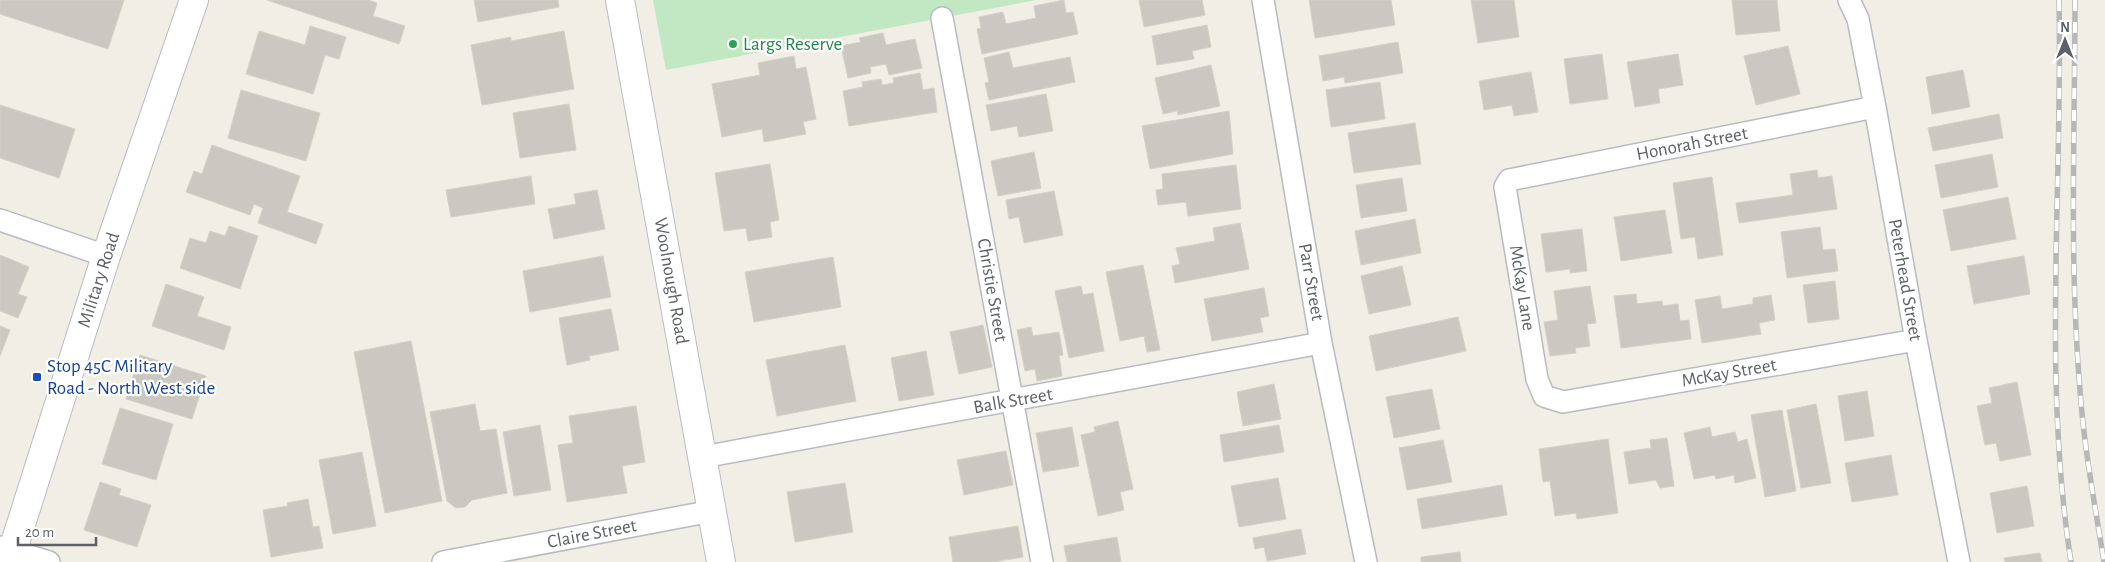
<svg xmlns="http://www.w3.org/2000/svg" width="2105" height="562" font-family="'Alegreya Sans',sans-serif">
<rect width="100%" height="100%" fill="#f0eee5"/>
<!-- green -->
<path fill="#c1e8c2" d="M653 0H1036L666 70Z"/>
<!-- building -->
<path fill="#cbc8c2" stroke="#d5d0c3" d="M0 0H124L108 49 0 14Z
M267 0H368L377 3 373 16 405 26 399 44Z
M474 0H558L559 7 478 22Z
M1064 0 1066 13 1073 12 1078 34 982 54 977 29 981 28 979 17 1003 12 1006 24 1036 18 1034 6Z
M1139 0H1202L1205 15 1144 27Z
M1309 0H1391L1395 25 1315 38Z
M1471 0H1514L1519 37 1478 43Z
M1732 0H1777L1780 31 1736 35Z
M1207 25 1211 47 1192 51 1194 59 1157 65 1152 36Z
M310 26 346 37 339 59 325 55 313 94 246 74 259 31 305 45Z
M564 31 574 89 482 105 471 45 511 37V41Z
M883 33 886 45 915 39 922 68 889 75 886 64 870 67 871 73 848 78 841 46 861 42 859 38Z
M1398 42 1403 73 1345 83 1344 77 1323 81 1319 56Z
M1788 46 1800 94 1756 105 1744 56Z
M1009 52 1013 68 1070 57 1075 82 989 100 985 83 989 82 984 58Z
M1602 54 1608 99 1570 104 1564 59Z
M1678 54 1683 85 1658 89 1660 103 1635 107 1627 62Z
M794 56 796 69 806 67 816 119 803 122 806 134 764 142 762 129 722 137 712 84 760 75 758 63Z
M1211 65 1220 106 1178 115 1177 111 1163 114 1155 78Z
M1963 70 1970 107 1932 114 1926 77Z
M1531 72 1538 112 1514 116 1512 105 1484 110 1479 81Z
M920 73 923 90 934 88 937 112 849 126 843 91 863 87 862 82 881 79 882 85 894 83 893 78Z
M1380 82 1385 119 1331 127 1326 90Z
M241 90 320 113 306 161 228 138Z
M1046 94 1053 131 1019 137 1017 126 991 131 986 105Z
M569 104 576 150 520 158 513 113Z
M0 105 75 129 59 178 0 158Z
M1229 111 1233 154 1150 169 1142 126Z
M1999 114 2003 138 1933 151 1928 128Z
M1415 123 1421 164 1354 173 1348 133Z
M212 145 300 176 287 212 323 224 316 244 258 223 263 208 254 204 250 215 186 192 194 171 202 174Z
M1034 152 1041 188 998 196 991 161Z
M1992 154 1998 187 1941 198 1935 165Z
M770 164 779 220 770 222 772 237 748 241 746 228 724 231 715 173Z
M1236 165 1241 209 1188 216 1186 202 1158 205 1156 190 1163 189 1162 174Z
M1817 170 1818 178 1832 176 1837 209 1739 223 1736 203 1793 195 1790 174Z
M531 176 535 204 451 217 446 190Z
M1712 177 1723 255 1698 259 1695 237 1681 239 1673 183Z
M1402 178 1407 211 1361 218 1356 185Z
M597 190 605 229 554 239 548 209 576 204 574 194Z
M1054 191 1063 235 1024 243 1019 217 1009 219 1006 200Z
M2008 197 2016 239 1951 251 1943 210Z
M1665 210 1672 253 1621 261 1614 217Z
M1415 219 1421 253 1361 265 1355 231Z
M1240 223 1249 269 1175 283 1172 266 1180 264 1176 248 1215 241 1213 228Z
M229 226 258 236 240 289 180 268 190 238 206 243 210 231 225 236Z
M1820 227 1823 250 1835 249 1838 271 1787 278 1781 232Z
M1582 229 1587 271 1570 273V269L1546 272 1541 234Z
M0 255 29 267 18 294 27 297 18 318 0 311Z
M603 256 611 297 530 312 523 271Z
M2024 256 2030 294 1974 304 1967 266Z
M833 257 841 307 754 322 745 272Z
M1143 265 1160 350 1147 352 1144 336 1120 341 1106 272Z
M1402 266 1411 305 1369 314 1361 276Z
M1835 281 1839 319 1808 323 1803 285Z
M166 284 204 297 197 316 231 327 224 350 152 326Z
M1081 286 1083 295 1093 293 1104 351 1069 358 1055 291Z
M1590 286 1596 323 1587 324 1590 346 1575 348 1576 353 1550 356 1544 322 1558 320 1554 291Z
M1264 288 1269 316 1260 318 1263 332 1212 341 1204 299Z
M1636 294 1637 304 1662 301 1663 306 1678 304 1680 321 1689 320 1691 339 1621 348 1614 296Z
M1771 295 1775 320 1759 323 1761 334 1702 343 1695 300 1720 296 1722 309 1753 304V298Z
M611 309 619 350 589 356 590 360 567 365 559 318Z
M1458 317 1466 351 1376 371 1369 336Z
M983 325 992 367 959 374 950 332Z
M0 326 10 330 0 356Z
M1031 327 1033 336 1059 332 1063 355 1059 356 1062 376 1037 381 1035 369 1025 371 1017 330Z
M411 341 442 501 385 513 354 352Z
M845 345 856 401 777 416 766 360Z
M926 351 934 395 899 401 891 358Z
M140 355 206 376 192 419 126 399Z
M2017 382 2031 455 2000 461 1996 443 1985 445 1977 406 1992 403 1989 388Z
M1274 384 1281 419 1243 426 1237 392Z
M1432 389 1440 429 1394 438 1386 397Z
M1867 391 1874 436 1845 441 1838 396Z
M475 404 480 431 496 429 507 493 472 500 465 507 456 508 447 501 430 412Z
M1816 404 1831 483 1801 488 1787 410Z
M636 406 645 462 622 466 627 493 567 502 558 445 573 443 569 416Z
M120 408 173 424 156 480 102 464Z
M1782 410 1796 491 1765 497 1751 415Z
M1118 421 1133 489 1120 492 1124 510 1098 516 1081 435 1095 432 1094 427Z
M540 425 551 490 514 496 503 432Z
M1279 425 1284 452 1224 462 1220 435Z
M1072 427 1079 466 1043 472 1036 433Z
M1710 427 1712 437 1735 432 1738 442 1747 439 1756 478 1735 483 1734 475 1716 479 1715 475 1694 479 1684 433Z
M1667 438 1674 486 1660 488 1656 480 1629 484 1624 452 1651 448 1650 440Z
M1608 439 1618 513 1577 519 1576 513 1555 516 1550 481 1543 482 1539 449Z
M1443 440 1452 482 1407 490 1399 448Z
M1006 451 1013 485 964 495 957 460Z
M362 452 376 526 333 534 319 460Z
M1891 455 1898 495 1852 502 1845 463Z
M1278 478 1286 519 1239 527 1231 486Z
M100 482 121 489 119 495 151 505 137 547 84 530Z
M845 483 853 532 795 542 787 492Z
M1502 485 1507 515 1422 529 1417 499Z
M2027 486 2034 526 1997 533 1990 493Z
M308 499 313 527 319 526 323 548 271 557 263 510 288 506 287 503Z
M1018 526 1023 557 993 562H953L949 537Z
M1301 529 1306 554 1267 561 1264 547 1255 549 1253 538Z
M1117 537 1121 562H1067L1064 546Z
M1460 552 1461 562H1421V557Z
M2040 553 2042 562H2005L2004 558Z"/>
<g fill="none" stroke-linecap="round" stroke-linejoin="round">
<defs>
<path id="street" d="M1263 0 1321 343 1366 562
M1849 0 1858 19 1875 107 1916 340 1959 562
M942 18 1042 562
M1875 107 1509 180 1505 187 1537 379 1544 396 1563 402 1916 340
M0 220 106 256
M703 457 1321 343
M0 547 49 562
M443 562 712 511"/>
<path id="secondary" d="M620 0 721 562
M9 562 106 256 194 0"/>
</defs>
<!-- street casing -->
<use href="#street" stroke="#b8bbbf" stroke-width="24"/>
<!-- secondary casing -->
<use href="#secondary" stroke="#b9bcc1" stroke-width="30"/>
<!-- street -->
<use href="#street" stroke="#fff" stroke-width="21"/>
<!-- secondary -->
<use href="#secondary" stroke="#fff" stroke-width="28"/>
<defs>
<path id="rail" d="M2059 0C2063 187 2042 377 2071 562
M2075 0C2075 130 2069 260 2080 390 2084 448 2095 505 2104 562"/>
</defs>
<!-- rail casing -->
<use href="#rail" stroke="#b6b7b7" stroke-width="5.5"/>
<!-- rail -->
<use href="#rail" stroke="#fff" stroke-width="4" stroke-dasharray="11" stroke-linecap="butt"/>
</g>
<!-- markers -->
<circle fill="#2e9e5b" stroke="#fff" stroke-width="2" cx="733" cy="44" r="5"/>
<rect fill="#1a4fb4" stroke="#fff" stroke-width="2" x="32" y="372" width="10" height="10" rx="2.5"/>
<g text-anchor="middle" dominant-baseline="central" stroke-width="4.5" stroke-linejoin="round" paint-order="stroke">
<!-- leisure labels -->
<g font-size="19" fill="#27864d" stroke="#fff" text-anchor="start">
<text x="743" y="44">Largs Reserve</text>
</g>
<!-- street labels -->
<g font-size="19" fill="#5d6166" stroke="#fff">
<text transform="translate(1692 144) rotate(-11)">Honorah Street</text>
<text transform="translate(99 280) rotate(-72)">Military Road</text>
<text transform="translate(1905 280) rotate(80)">Peterhead Street</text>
<text transform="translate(671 281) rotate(80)">Woolnough Road</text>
<text transform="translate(1311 282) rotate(80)">Parr Street</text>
<text transform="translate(1522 288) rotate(81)">McKay Lane</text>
<text transform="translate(992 290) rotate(80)">Christie Street</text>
<text transform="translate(1729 373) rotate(-10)">McKay Street</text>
<text transform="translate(1013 401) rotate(-10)">Balk Street</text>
<text transform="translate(592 534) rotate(-11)">Claire Street</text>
</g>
<!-- transit labels -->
<g font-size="19" fill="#164399" stroke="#fff" text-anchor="start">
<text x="47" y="366">Stop 45C Military<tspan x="47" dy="22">Road - North West side</tspan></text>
</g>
</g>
<!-- north arrow -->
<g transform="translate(2065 40)" stroke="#ffffff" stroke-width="4" paint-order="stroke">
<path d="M0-4L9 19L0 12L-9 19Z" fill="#5d6166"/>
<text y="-8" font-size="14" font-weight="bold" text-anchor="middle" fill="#5d6166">N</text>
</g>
<!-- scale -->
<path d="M18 537v8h78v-8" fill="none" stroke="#5d6166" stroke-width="2.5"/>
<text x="25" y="537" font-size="15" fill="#5d6166" stroke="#ffffff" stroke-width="4" paint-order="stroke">20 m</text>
</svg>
